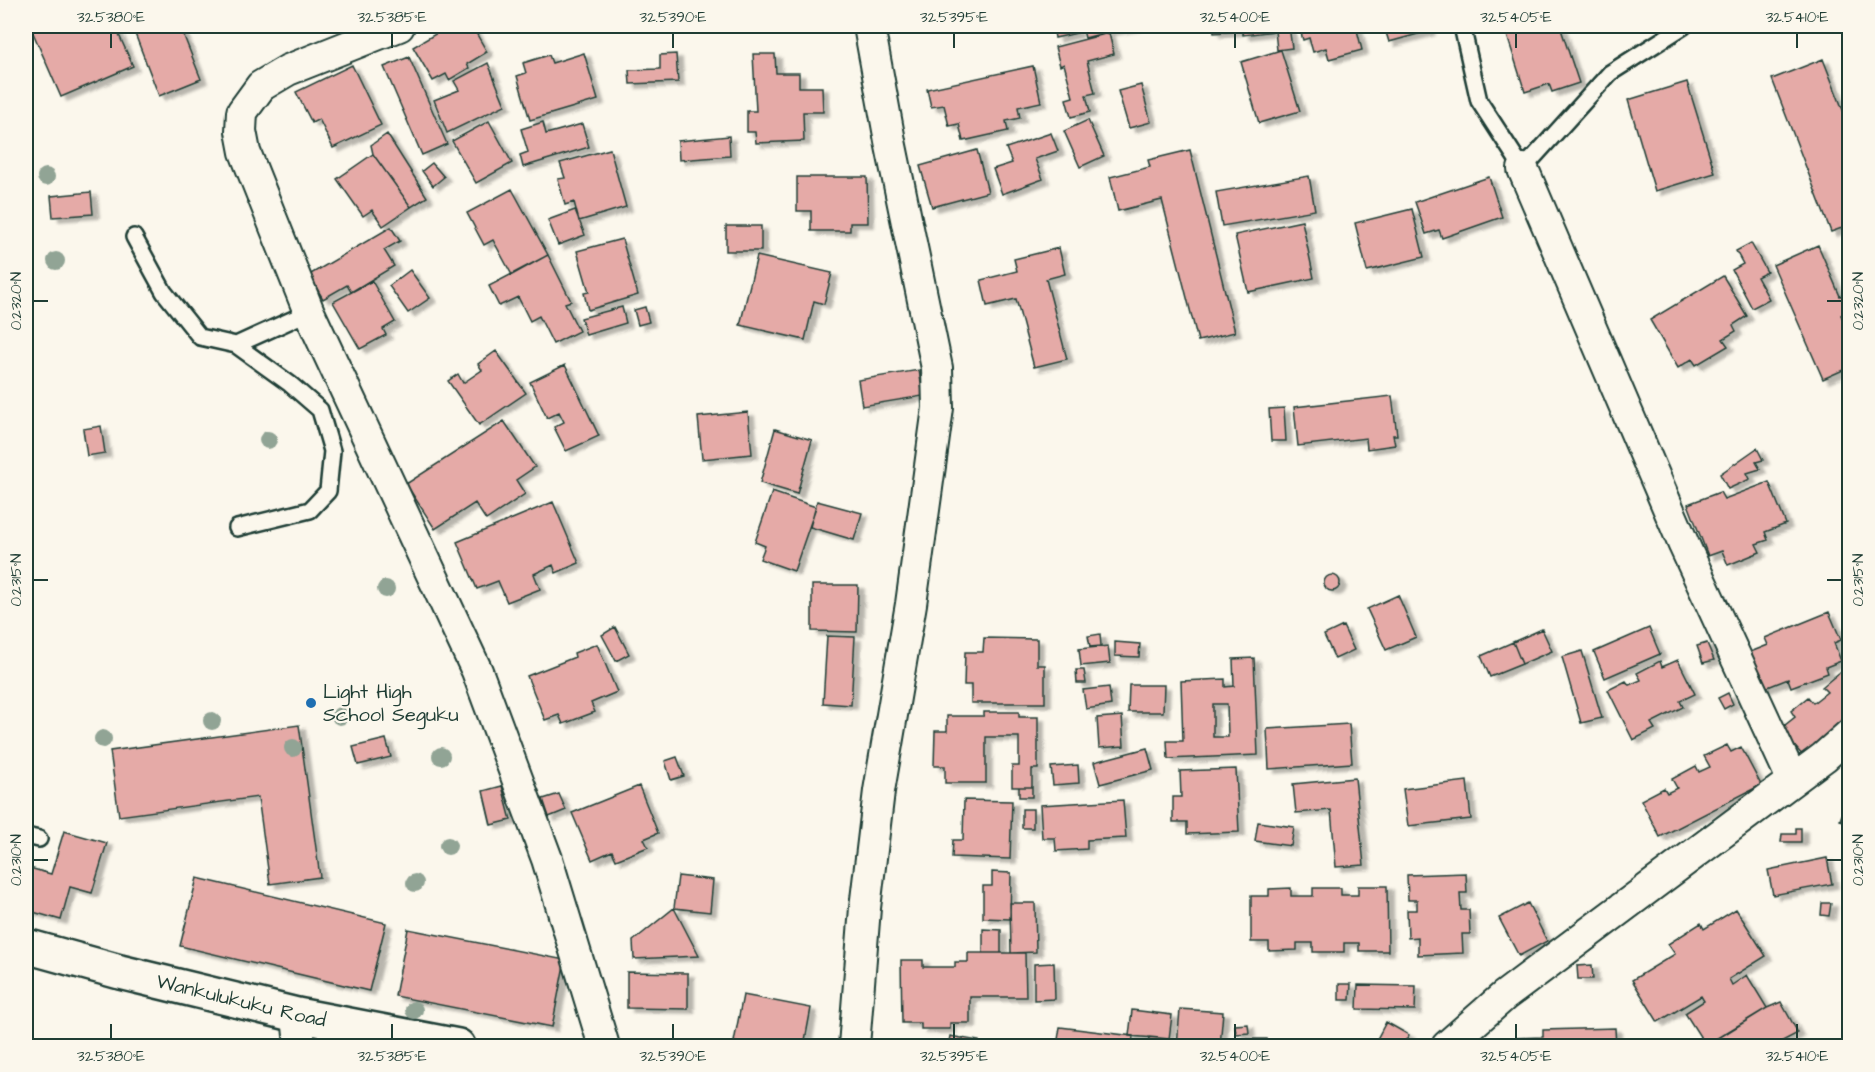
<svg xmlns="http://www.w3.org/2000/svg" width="1875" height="1072" font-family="'Architects Daughter',sans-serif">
<defs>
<filter id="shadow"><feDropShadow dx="6" dy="4" stdDeviation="1.5" flood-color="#0004"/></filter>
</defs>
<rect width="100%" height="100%" fill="#fbf7ec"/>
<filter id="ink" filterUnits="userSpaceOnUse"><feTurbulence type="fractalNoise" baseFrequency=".0167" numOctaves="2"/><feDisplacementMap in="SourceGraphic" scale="12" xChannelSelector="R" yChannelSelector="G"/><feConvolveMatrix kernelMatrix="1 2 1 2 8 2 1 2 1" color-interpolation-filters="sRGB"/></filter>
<g filter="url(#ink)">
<!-- building -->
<path fill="#e5aaa7" stroke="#1f3d34" stroke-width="1.5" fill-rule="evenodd" filter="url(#shadow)" d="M30 26H115L133 66 61 97Z
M132 26H180L201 79 159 96Z
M449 26 453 31 463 26H472L487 52 467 64 469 68 449 80 446 74 433 81 413 47Z
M1053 26H1076L1077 33 1055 38Z
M1082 26H1098L1100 34 1085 38Z
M1102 26H1137L1104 32Z
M1213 26H1236L1237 31 1214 33Z
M1242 26H1289L1292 48 1277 50 1275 31 1243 35Z
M1299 26H1356L1362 50 1329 59 1326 48 1313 52 1309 38 1303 40Z
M1384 26H1430H1427L1429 31 1389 42Z
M1504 26H1560L1579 83 1552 92 1549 84 1525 92Z
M1109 33 1114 54 1087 61 1095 93 1086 95 1090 112 1071 117 1066 99 1073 97 1064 64 1060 66 1055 47Z
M1281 50 1300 111 1259 123 1241 62Z
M584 53 598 100 530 120 517 76 526 73 523 63 549 55 552 63Z
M676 54 678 82 630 84 629 70 660 69V55Z
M753 54H775L776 73H799V87H822L823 112H803L804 141 756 143 755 132H747V111H756Z
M409 57 447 144 422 155 384 67Z
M1823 59 1850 128V225L1831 232 1772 79Z
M488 63 505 105 447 133 434 100 459 90 454 81Z
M352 65 381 125 333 148 319 119 312 123 296 92Z
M1033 66 1041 102 1018 107 1020 118 1006 121 1008 131 963 141 959 124 949 126 944 105 931 107 927 89Z
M1687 82 1715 173 1655 191 1628 100Z
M1141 85 1151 122 1129 128 1118 91Z
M1088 120 1104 156 1080 167 1064 131Z
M489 121 512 163 476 183 452 141Z
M543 122 546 134 582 124 589 147 523 167 520 155 528 152 521 129Z
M1051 133 1058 151 1035 159 1043 179 1002 194 993 169 1012 163 1006 148Z
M387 134 427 197 411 207 373 154 371 145Z
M729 136 730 156 679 160 678 141Z
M610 149 626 207 579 221 574 202 565 205 558 179 565 178 560 163Z
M977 150 988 192 932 207 920 166Z
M1190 150 1235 332 1198 341 1162 200 1118 211 1110 177 1150 167 1148 160Z
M373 154 411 207 383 226 372 210 363 216 337 179Z
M432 163 444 177 433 186 422 171Z
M1309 176 1315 210 1222 226 1216 192Z
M797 177H867L868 223H850V231H811V211H797Z
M1489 177 1502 217 1442 238 1439 230 1426 234 1415 202Z
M512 189 548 255 512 275 493 240 484 245 467 213Z
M91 192 93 214 53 217 51 196Z
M1412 209 1424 257 1367 271 1355 223Z
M575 210 585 235 558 245 548 220Z
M1302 221 1314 278 1248 292 1235 235Z
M726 226H761V251H726Z
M391 227 400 241 384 250 394 266 351 292 347 285 323 299 309 275Z
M622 239 638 295 588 310 584 293 589 292 577 251Z
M1751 243 1767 272 1757 277 1769 299 1752 308 1732 270 1743 264 1736 251Z
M1818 245 1840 296 1850 293V311L1841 315 1846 326 1850 325V367L1823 379 1773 265Z
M1059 248 1065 274 1046 279 1067 359 1034 367 1016 299 987 306 981 280 1017 271 1014 259Z
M548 255 571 301 565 303 579 331 553 344 539 316 530 321 518 297 499 306 489 286Z
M757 256 832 273 824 304 814 301 805 340 740 325Z
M410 270 430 298 408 313 389 286Z
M1723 276 1747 316 1733 325 1736 331 1723 339 1728 346 1696 365 1692 359 1678 368 1650 320Z
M372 281 395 322 383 329 386 335 360 349 333 302Z
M622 307 626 323 586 335 581 318Z
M645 307 649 322 638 325 634 310Z
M496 351 526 393 479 425 448 381 458 374 463 383 482 370 478 364Z
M565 365 599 436 566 451 554 427 564 422 559 412 547 418 530 382Z
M919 370 923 396 862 406 858 380Z
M1392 396 1397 435H1393L1395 445 1367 449 1366 438 1298 446 1294 407Z
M1284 408 1286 441H1271L1269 409Z
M748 412 752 454 702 459 698 417Z
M504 421 535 467 516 480 525 494 486 520 475 503 435 529 406 484Z
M101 426 105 453 87 456 83 429Z
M775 429 812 440 797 494 760 483Z
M1757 448 1763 460 1756 462 1760 469 1747 473 1750 479 1728 489 1720 474Z
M1769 482 1786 524 1765 532 1768 540 1756 544 1760 552 1728 565 1722 551 1708 556 1688 504 1720 492 1724 499Z
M772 492 816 507 794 571 760 559 765 546 755 542Z
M817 501 862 513 854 540 810 527Z
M553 502 579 563 556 573 553 565 534 574 540 589 507 602 498 581 477 589 457 542Z
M1324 583a8 8 0 1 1 16 0a8 8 0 1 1-16 0Z
M812 585H858L857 632 812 631Z
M1398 595 1416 637 1386 650 1367 609Z
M1829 612 1841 640 1834 643 1841 661 1826 667 1828 673 1791 687 1788 679 1763 689 1748 653 1768 645 1765 638Z
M1343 626 1354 650 1335 659 1324 635Z
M615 627 629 654 616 661 602 635Z
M1649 628 1660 654 1605 678 1594 652Z
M1542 629 1552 651 1522 664 1513 642Z
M1100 634 1101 646 1090 647 1088 636Z
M827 636 855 637 851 705 823 703Z
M984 638 1037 639V665H1045V703H971V685H964L965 652H983Z
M1115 642 1140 644 1139 657 1115 656Z
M1513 642 1522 664 1490 677 1481 656Z
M1707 643 1714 660 1703 663 1697 646Z
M597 644 617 692 591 703 595 712 563 724 559 715 545 720 527 676 575 657 574 653Z
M1108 646 1110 663 1081 666 1079 649Z
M1582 651 1602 718 1581 723 1562 657Z
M1254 658 1258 755 1168 759 1167 741H1183L1181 681 1225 679V687L1234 686 1233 659ZM1213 704H1227L1228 737H1213Z
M1678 660 1695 694 1680 701 1683 707 1651 723 1655 729 1633 740 1608 690 1626 681 1629 685 1641 680 1637 673 1660 661 1662 667Z
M1076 670H1084L1086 683H1077Z
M1840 672 1850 684V718L1803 756 1780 729 1795 717 1791 711 1808 697 1813 703 1827 692 1822 687Z
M1129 685H1164L1163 712H1128Z
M1109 687 1111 705 1086 709 1083 690Z
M1728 693 1733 704 1724 709 1718 698Z
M984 712H1019V717H1038V769H1032V787H1012V766H1019V737H986V783H945V766H934L935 731H947V716H984Z
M1122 716 1124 746 1099 748 1097 718Z
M1349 724 1352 763 1269 769 1267 729Z
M299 725 320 877 270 884 258 797 119 816 110 751Z
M386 739 391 757 358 765 353 747Z
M1727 745 1731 752 1741 747 1761 785 1660 837 1641 800 1664 788 1667 793 1677 788 1672 779 1696 766 1699 772 1710 767 1704 756Z
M1147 748 1153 770 1100 784 1094 762Z
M677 757 684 776 671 780 665 761Z
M1078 765 1079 783 1053 785 1051 767Z
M1236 769 1239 832 1187 834V822H1173V797H1181L1180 771Z
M1355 778 1364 865 1336 867 1331 810 1296 813 1293 784Z
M1467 781 1471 819 1408 826 1403 789Z
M502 786 511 820 491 825 483 791Z
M639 786 658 833 644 839 648 847 616 860 612 851 592 860 572 813Z
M1019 787H1032V797H1019Z
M1850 793V823L1840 820Z
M559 794 566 810 549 817 543 799Z
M964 800 1012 801 1010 859 952 857 953 840H963Z
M1123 800 1126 838 1087 840V849L1056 851 1055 838H1042L1040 805Z
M1022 809H1033V828H1022Z
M1258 822 1294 827 1291 846 1255 841Z
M1796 828H1801V842H1781L1782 834H1796Z
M64 831 107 843 92 893 70 887 61 920 26 910V867L51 874Z
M1827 858 1832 884 1773 895 1768 870Z
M992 872 1011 873 1010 919 983 918V886H992Z
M1466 873 1467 893H1460L1461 910H1469L1470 934H1462L1463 953 1418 955V937L1408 938 1407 910H1417V900H1408L1407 875Z
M678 876 713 880 710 912 674 908Z
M197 878 386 923 369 991 180 946Z
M1358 886H1387L1388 951H1359V943H1344V952H1313V943H1297V950L1269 951V942H1251V896H1269V889L1291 888V896H1313V888H1341V895H1358Z
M1010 903H1035L1036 952 1011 953Z
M1528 903 1547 941 1519 956 1499 918Z
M1822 903H1831L1829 916 1821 915Z
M674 908 699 956 634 959 633 941Z
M1736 909 1766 956 1729 979 1732 985 1747 975 1767 1008 1706 1046 1685 1013 1704 1001 1701 996 1658 1022 1632 980 1675 954 1668 944 1701 923 1704 929Z
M408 929 565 960 552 1027 395 996Z
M983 929 1001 930V953H983Z
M968 953H1025L1026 997H970V1023H950V1029H921V1023H902L901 960H923V967H955V962H968Z
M1054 963 1055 999 1034 1000V964Z
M1592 965 1593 979H1578L1577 966Z
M627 972 688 973V1009L627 1008Z
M1339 984H1351L1350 1000H1339Z
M1358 985 1416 986 1415 1010 1357 1009Z
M743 995 811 1008 804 1046H757L734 1042Z
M1781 1002 1798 1033 1773 1046H1704L1767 1008Z
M1180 1009 1223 1012 1220 1046H1177Z
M1132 1010 1172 1015 1169 1039 1129 1036Z
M1386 1022 1409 1035 1402 1046H1390L1377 1039Z
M1248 1024 1249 1033 1236 1034 1235 1025Z
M1060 1027 1133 1036 1132 1046H1057Z
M1615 1028 1616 1046H1482L1481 1039 1543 1037V1030Z
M950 1036 979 1041 978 1046H948Z
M1149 1037 1169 1039V1046H1148Z
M1231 1039H1267V1046H1231Z"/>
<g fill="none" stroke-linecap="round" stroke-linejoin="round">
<defs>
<path id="service" d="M1462 26 1479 101 1523 169 1610 73 1684 26
M134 237 164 292 200 337 236 345 290 384 320 410 332 451 328 491 310 510 237 528
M236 345 309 312
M26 836 39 839"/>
<path id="minor" d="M399 26 288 70 261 86 242 112 241 131 245 152 309 312 477 671 547 859 604 1046
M1523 169 1684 545 1792 779
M297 1015 300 1046
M854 1046 865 908 879 791 911 604 938 408 937 368 890 141 869 26
M1447 1046 1504 996 1824 757 1850 734"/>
<g id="secondary">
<path id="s1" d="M26 946 120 972 297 1015 458 1046"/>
</g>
</defs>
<!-- service casing -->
<use href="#service" stroke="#1f3d34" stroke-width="20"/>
<!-- minor casing -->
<use href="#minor" stroke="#1f3d34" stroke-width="34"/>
<!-- secondary casing -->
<use href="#secondary" stroke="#1f3d34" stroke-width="38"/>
<!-- service -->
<use href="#service" stroke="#fbf7ec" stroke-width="15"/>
<!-- minor -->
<use href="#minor" stroke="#fbf7ec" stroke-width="30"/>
<!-- secondary -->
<use href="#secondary" stroke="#fbf7ec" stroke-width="33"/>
</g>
<!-- trees -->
<g fill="#91a495">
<circle cx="46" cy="177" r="9"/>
<circle cx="56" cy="261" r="9"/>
<circle cx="268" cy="440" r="9"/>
<circle cx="386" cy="589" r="9"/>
<circle cx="340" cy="716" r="9"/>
<circle cx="212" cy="721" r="9"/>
<circle cx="103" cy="739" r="9"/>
<circle cx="293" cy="748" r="9"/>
<circle cx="441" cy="756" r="9"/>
<circle cx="448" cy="846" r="9"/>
<circle cx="415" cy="883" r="9"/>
<circle cx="414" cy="1010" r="9"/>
</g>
</g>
<!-- ticks -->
<path fill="none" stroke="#1f3d34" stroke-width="2" d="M111 33V48M392 33V48M673 33V48M954 33V48M1235 33V48M1516 33V48M1797 33V48M33 301H48M1827 301H1842M33 580H48M1827 580H1842M33 860H48M1827 860H1842M111 1024V1039M392 1024V1039M673 1024V1039M954 1024V1039M1235 1024V1039M1516 1024V1039M1797 1024V1039"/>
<!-- markers -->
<circle fill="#1f6fb2" stroke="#fbf7ec" stroke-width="2" cx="311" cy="703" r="6"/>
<g text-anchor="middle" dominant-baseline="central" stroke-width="4.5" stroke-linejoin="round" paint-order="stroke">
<!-- poi labels -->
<g font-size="20" fill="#1f3d34" stroke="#fbf7ec" text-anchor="start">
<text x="323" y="692">Light High<tspan x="323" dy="23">School Seguku</tspan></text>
</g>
<!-- street labels -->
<g font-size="20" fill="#1f3d34" stroke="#fbf7ec">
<text stroke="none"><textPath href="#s1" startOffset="222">Wankulukuku Road</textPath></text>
</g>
</g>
<!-- margin -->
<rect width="1875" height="1072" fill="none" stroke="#fbf7ec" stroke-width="66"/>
<rect x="33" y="33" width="1809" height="1006" fill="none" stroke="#1f3d34" stroke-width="2"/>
<g font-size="15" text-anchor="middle" fill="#1f3d34">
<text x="111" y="22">32.5380°E</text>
<text x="392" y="22">32.5385°E</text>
<text x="673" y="22">32.5390°E</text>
<text x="954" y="22">32.5395°E</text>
<text x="1235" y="22">32.5400°E</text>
<text x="1516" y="22">32.5405°E</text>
<text x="1797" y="22">32.5410°E</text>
<text transform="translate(16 301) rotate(-90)" y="5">0.2320°N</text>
<text transform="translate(1858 301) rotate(-90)" y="5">0.2320°N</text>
<text transform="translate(16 580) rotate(-90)" y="5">0.2315°N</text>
<text transform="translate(1858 580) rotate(-90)" y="5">0.2315°N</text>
<text transform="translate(16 860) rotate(-90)" y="5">0.2310°N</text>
<text transform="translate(1858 860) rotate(-90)" y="5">0.2310°N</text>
<text x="111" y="1061">32.5380°E</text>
<text x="392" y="1061">32.5385°E</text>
<text x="673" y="1061">32.5390°E</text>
<text x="954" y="1061">32.5395°E</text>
<text x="1235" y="1061">32.5400°E</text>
<text x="1516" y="1061">32.5405°E</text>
<text x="1797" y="1061">32.5410°E</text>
</g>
</svg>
